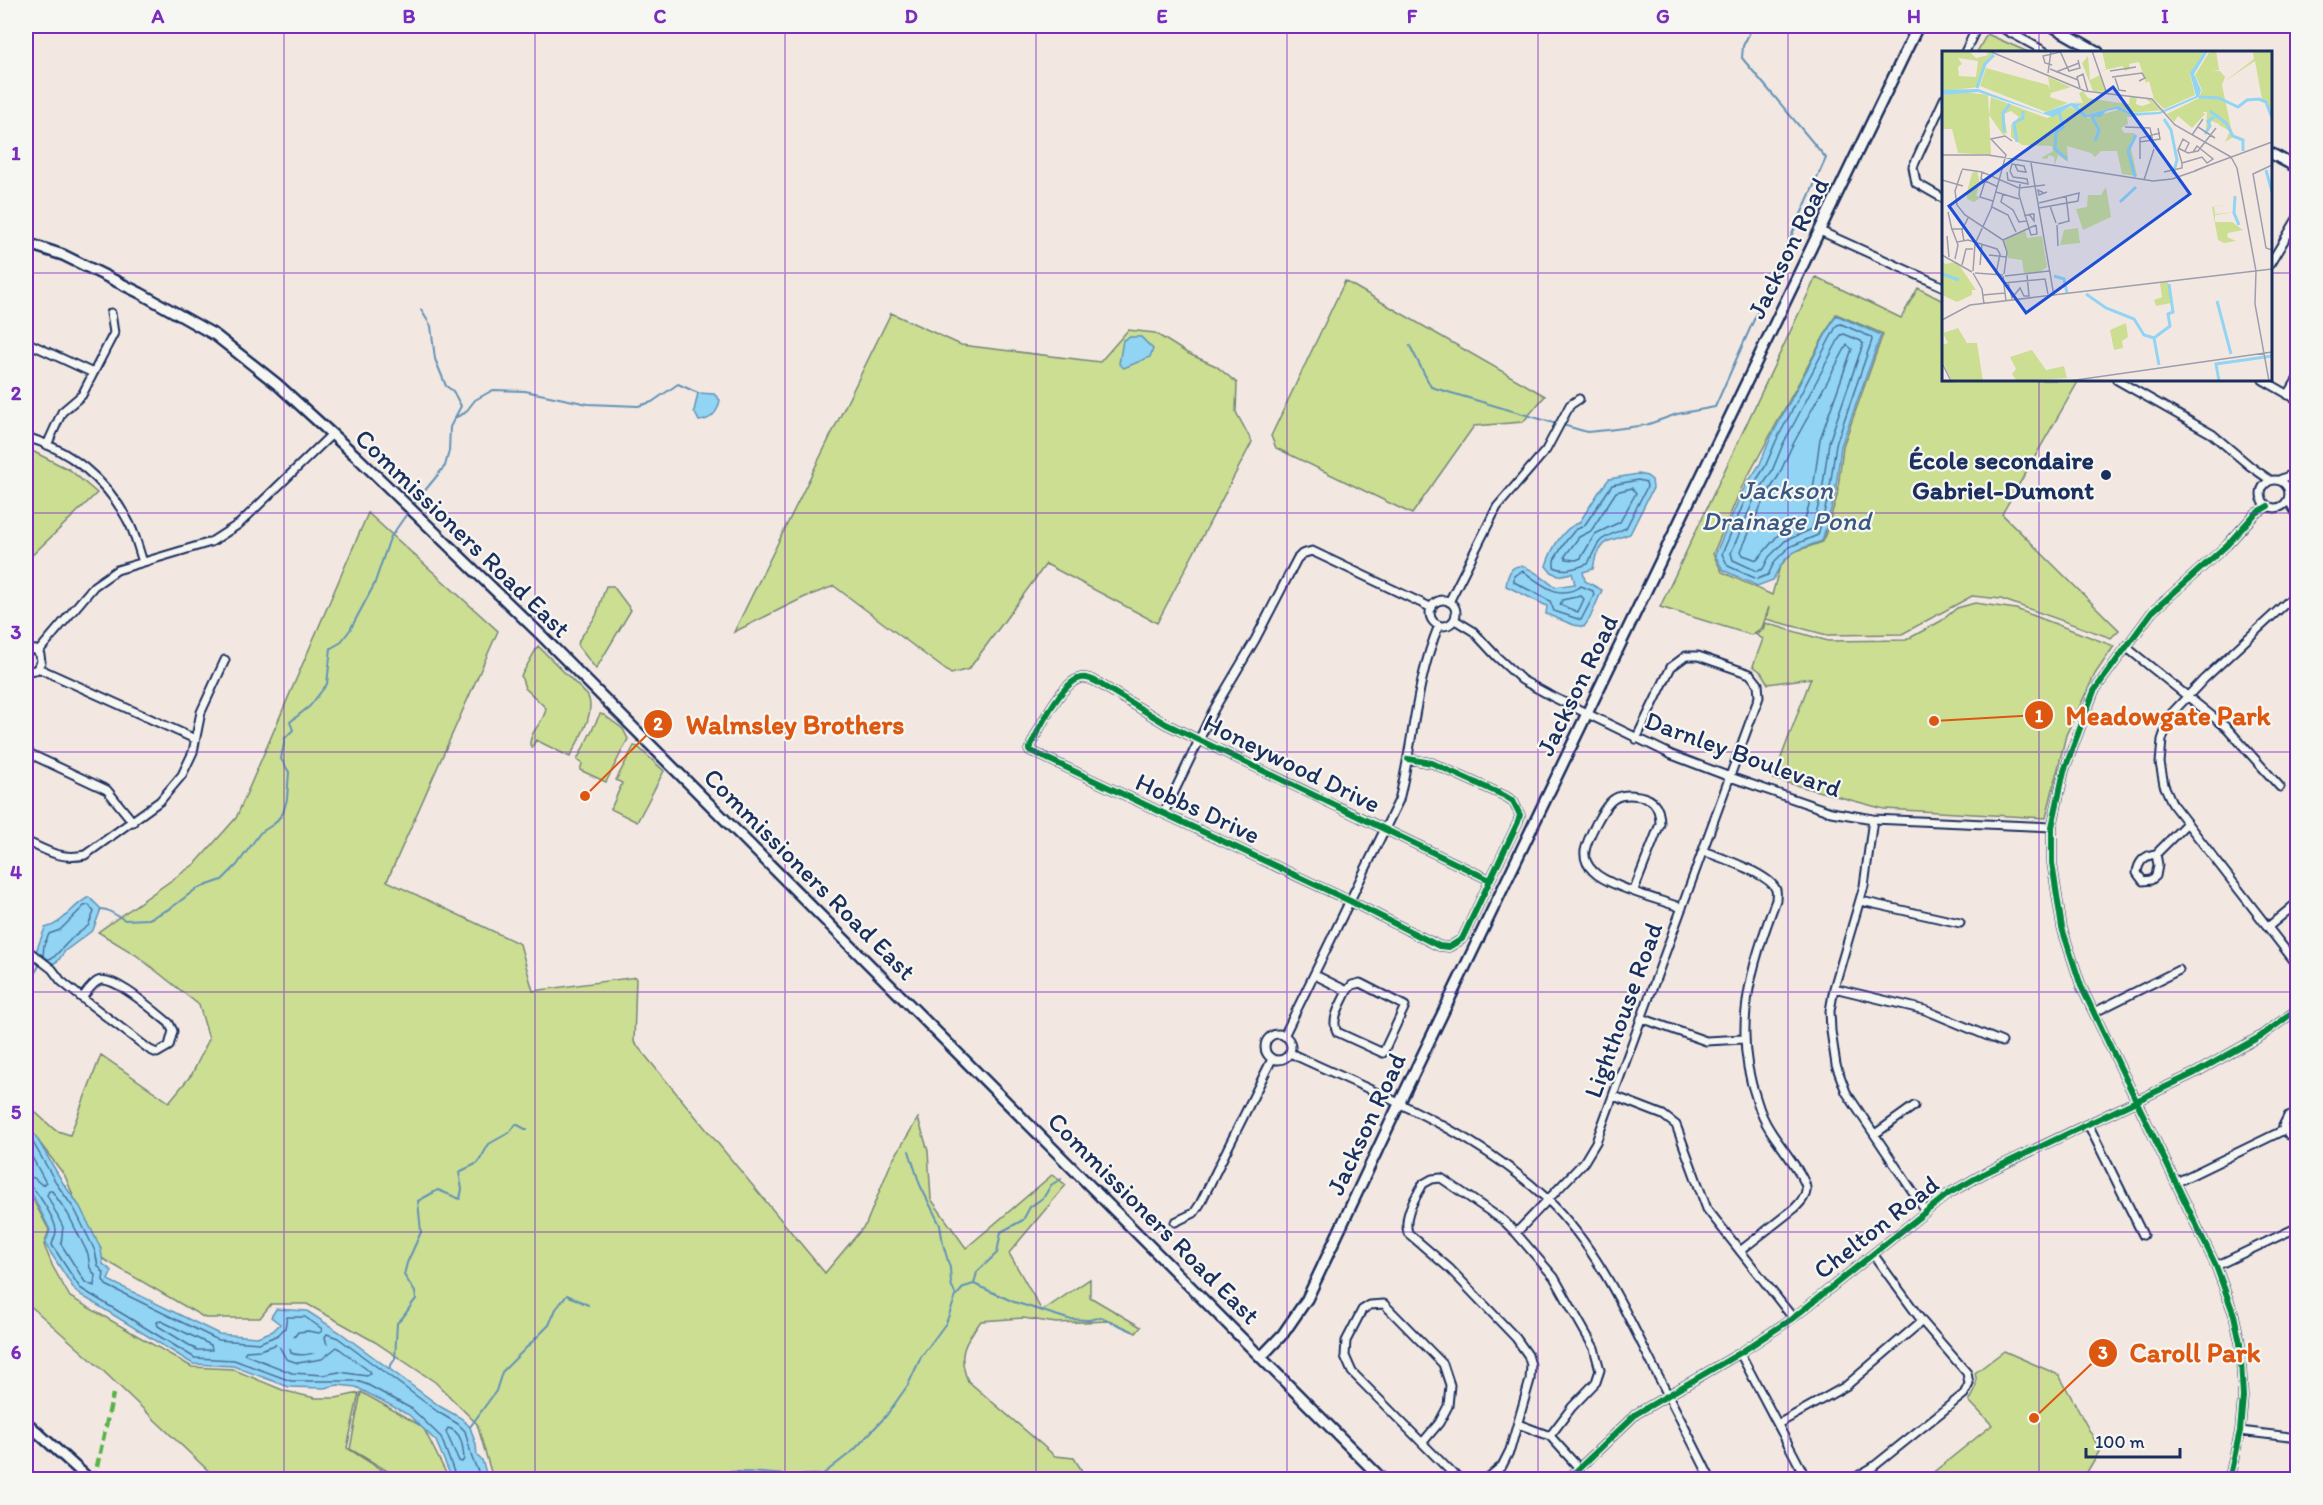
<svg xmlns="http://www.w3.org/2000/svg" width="2323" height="1505" font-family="Itim,sans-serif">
<rect width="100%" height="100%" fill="#f3e8e1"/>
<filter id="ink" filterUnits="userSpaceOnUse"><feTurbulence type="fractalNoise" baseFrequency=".0167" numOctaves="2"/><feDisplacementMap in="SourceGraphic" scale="12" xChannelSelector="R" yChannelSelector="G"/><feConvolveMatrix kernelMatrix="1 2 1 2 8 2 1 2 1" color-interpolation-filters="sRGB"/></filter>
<g filter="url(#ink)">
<!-- green -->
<path fill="#ccde92" stroke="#748678" stroke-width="1.5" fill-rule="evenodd" d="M1987 34 2028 52H1977Z
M1816 277 1901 318 1918 288 1943 301 1944 380H2079L2002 514 2119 630 2111 638 2001 599 1972 596 1902 634 1827 635 1766 619 1769 607 1762 628 1751 635 1660 607ZM1836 314 1883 334 1843 446 1837 496 1823 542 1793 552 1780 566 1772 595 1722 572 1713 554 1741 489Z
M1345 281 1545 396 1523 422 1474 426 1412 514 1276 448 1271 436Z
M891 313 961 345 1100 362 1128 330 1155 333 1187 353 1216 366 1237 383 1236 412 1252 442 1157 623 1046 564 969 669 951 674 834 586 805 597 734 632Z
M26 448 70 470 97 493 26 561Z
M368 513 498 631 387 881 520 944 533 991 636 977 634 1042 825 1273 866 1224 891 1163 918 1118 928 1151 931 1199 966 1248 1052 1175 1066 1185 1009 1253 1042 1311 1090 1279V1297L1141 1327 1136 1333 1111 1321 1056 1323 1023 1318 981 1321C964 1343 957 1355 968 1381L1055 1456 1074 1458 1087 1479H493L477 1424 435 1382 375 1342 307 1304H271L260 1318H205L98 1256 65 1176 26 1125V1104L55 1130 70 1135 101 1055 169 1102 192 1074 209 1039 199 1005 136 955 98 932 196 863 236 818Z
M606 586H613L631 610 596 669 578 646 579 640 596 616Z
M1975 603 2016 609 2114 646 2095 674 2066 735 2046 818 1884 809 1773 779 1811 678 1768 684 1761 672 1753 666 1763 639 1755 634 1763 630 1765 623 1828 641 1906 640 1941 621 1957 608Z
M538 646 588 696C596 715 578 740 570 757L536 740 532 747 530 745C529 731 545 722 546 708L525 688 521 676Z
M600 714 604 715 623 729 628 739 606 782 580 770 582 764 577 760Z
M634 746 638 747 664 771 637 822 611 809 622 783 616 780Z
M26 1189 30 1194 49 1230 44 1245 53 1267 70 1297 192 1367 232 1369 285 1391 315 1398H336L359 1393 347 1448 396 1479H217L98 1366 26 1302Z
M2004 1351 2059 1375 2100 1450 2083 1479H1925L1992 1425 1969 1401C1976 1392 1978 1384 1975 1373Z
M361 1392 423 1427 449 1479H401L350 1449Z"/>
<!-- water -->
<path fill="#91d4f3" stroke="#6292b7" stroke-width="1.5" d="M1836 315 1881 335 1841 446 1835 495 1822 541C1795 550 1785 553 1773 580L1757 586 1723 570 1715 555 1743 490 1760 464 1770 439Z
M1130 337H1141L1153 349 1150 357 1124 368 1119 364 1123 340Z
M698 393 714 394 720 400C718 412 711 420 699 421L694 411Z
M1638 474 1647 476 1652 480 1653 488 1630 534 1606 542 1596 555 1593 569 1583 572 1585 581 1602 590 1590 618 1584 627 1574 625 1546 614 1547 606 1506 586C1511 547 1538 575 1555 587L1575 584 1572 573 1558 576 1550 571 1546 566C1551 550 1563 527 1579 523L1599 492 1609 479Z
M89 897 101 909 93 930 65 951 58 961 49 966 35 954 45 928C64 924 72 905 89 897Z
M26 1126 35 1135 63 1183 80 1207 101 1249 103 1264 112 1271 108 1280 219 1334 257 1337 273 1331 280 1324 271 1317 276 1309 307 1311 341 1333 441 1407 461 1418 470 1427 476 1445 477 1456 482 1460 488 1479H452L436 1441 409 1415 356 1387 338 1385 324 1388 289 1387 233 1366 193 1364 76 1292 45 1244 50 1230 32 1194 26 1187Z"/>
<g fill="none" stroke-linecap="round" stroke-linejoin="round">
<!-- shore -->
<path stroke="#4a719a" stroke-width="1.5" d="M1841 324 1871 337 1872 340 1836 444 1829 494 1818 535 1789 547 1775 561 1768 575 1757 579 1728 566 1722 554 1748 493 1765 467 1776 441 1837 325Z
M1844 334 1861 341 1863 344 1829 442 1822 492 1812 529 1785 541 1769 557 1763 569 1757 571 1733 560 1731 553 1755 497 1772 471 1783 444 1841 335Z
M1847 345 1852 349 1820 439 1813 490 1804 523 1779 534 1757 560 1743 555 1741 551 1763 501 1779 475 1791 448Z
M1638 480 1646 482 1647 487 1626 528C1598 540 1600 537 1588 564 1578 567 1565 573 1554 567V560L1566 541 1575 530 1584 526 1612 485Z
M1632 488 1636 493 1620 522 1595 534 1581 558 1576 560 1566 559 1565 556 1579 537 1591 531 1616 492Z
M1522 571C1542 583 1557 602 1581 586L1593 591 1594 595 1581 620 1554 611 1550 601 1514 582V576Z
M1581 596 1584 599 1578 612 1560 605 1562 600Z
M43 956 44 945 49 934 60 930 84 906 89 905 94 912 88 926 72 938 54 957 49 959 45 958
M26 1134 31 1139 58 1186 75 1210 95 1251 98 1266 104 1273 103 1280 106 1285 218 1340 259 1343 278 1335 285 1328 287 1317H305L321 1328 322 1331 319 1333 308 1331 298 1332 289 1344 291 1353C300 1357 321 1354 327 1345L325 1337 327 1334 338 1338 438 1412 458 1424 465 1431 472 1458 482 1480
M26 1146 46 1183 42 1185 34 1178 26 1176
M26 1184C35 1185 56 1221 56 1231 56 1235 53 1240 52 1245L80 1288 195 1358 234 1360 291 1381H357L368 1385 412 1409 441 1437 457 1480
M49 1191H52L68 1214 88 1254 90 1268 95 1275 94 1286 85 1282 61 1244 63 1227 47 1195Z
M161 1321 211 1345 212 1350H197L158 1326 157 1322Z
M278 1344 286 1359 298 1363 322 1359 337 1347 369 1371 370 1374 367 1376 339 1372 323 1375 292 1373 244 1354 246 1351 260 1350Z
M448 1428C462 1431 463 1447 464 1459L462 1462 459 1461 446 1432Z"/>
<!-- stream -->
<path stroke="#6292b7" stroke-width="2" d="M1410 346 1431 387 1557 424
M454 418 465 413 475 400 493 390 525 391 588 404 638 406 652 402 678 384 698 393
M1563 425 1587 432 1608 430 1646 425 1677 414 1715 407 1826 158 1742 58 1743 46 1753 26
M414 504 445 466 449 451 450 427 461 406 453 391 446 386 435 359 431 326 421 310
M101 909 107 910 125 920 149 919 171 908 196 889 222 880 237 865 260 833 274 824 283 813 287 799 289 772 281 759 285 738 293 730 290 722 310 706 327 684 331 648 340 643 350 630 374 585 390 538 406 515
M26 989 41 962
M909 1151 920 1185 940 1225 943 1244 950 1268 951 1284 956 1296
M974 1284 977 1272 997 1253 1001 1232 1023 1220 1030 1207 1044 1197 1051 1185 1061 1179
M389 1368 395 1359 397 1323C406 1316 408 1308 416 1299L415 1292 404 1275 407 1263 421 1232 418 1201 438 1190 460 1199 462 1189 459 1172 478 1163 489 1144 510 1132 516 1124 527 1130
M470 1427 496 1391 502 1372 549 1325 556 1309 567 1295 588 1305
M718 1480 723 1472C744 1471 764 1473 785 1475 797 1476 810 1474 822 1475L854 1450 886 1416 908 1385 921 1357 946 1323 956 1296 964 1287 974 1284 1014 1302 1068 1319 1089 1320 1101 1317 1132 1331"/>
<!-- river -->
<path stroke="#91d4f3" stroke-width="12" d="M281 1341 323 1349"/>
<defs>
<path id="minor" d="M1998 26 2046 52
M1965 52 1976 29 1984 26
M1944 99 1913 167 1916 183 1944 199
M1820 231 1944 287
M2270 264 2298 217
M26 342 93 373
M2117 380 2212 434 2250 466 2270 480
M2263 380 2298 400
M2288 395 2298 378
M26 437C69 449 106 480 127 519 135 532 138 548 143 562
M47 445 62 412 82 395 114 333 111 313
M2261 494a14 14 0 1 1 28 0a14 14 0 1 1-28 0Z
M2279 480 2293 474 2298 468
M2288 500 2298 516
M2298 592 2204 679 2171 714 2162 740 2160 763 2164 785 2173 805 2298 966
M1430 613a13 13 0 1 1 26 0a13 13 0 1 1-26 0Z
M1449 602 1497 507 1546 450 1570 405 1579 399
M1455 620 1473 631 1497 657 1522 680 1551 696 1672 755 1730 777 1831 812 1873 819 2052 827
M2126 647 2227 728 2280 787
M26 649 36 650 40 655 41 662 36 670 26 671
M38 652 94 586 117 570 211 542 239 524 331 435
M38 668 195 739
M26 752 107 790 133 822
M1408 759 1432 763 1505 796 1513 801 1520 815 1518 822 1462 939 1449 947 1439 946 1350 901 1029 750C1037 732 1061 682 1081 678 1086 677 1091 679 1095 681L1166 724 1490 880
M1164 813 1213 711 1255 640 1297 559 1302 554 1312 551 1432 608
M1873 819 1864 886 1834 988 1830 1011 1831 1031 1836 1065 1846 1092 1925 1210
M26 841C47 851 61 860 85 855L160 801 182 775 193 752 201 712 225 660
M1703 851C1719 857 1771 874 1776 890 1777 893 1776 896 1776 900 1751 967 1731 1029 1757 1101 1760 1111 1764 1121 1770 1130 1777 1142 1806 1177 1806 1188 1807 1196 1800 1203 1795 1208L1740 1251
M2156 854 2158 865 2156 876 2151 880 2143 881 2137 873C2138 862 2145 855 2156 854L2187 823
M1634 890 1660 824C1660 816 1659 808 1653 802 1644 794 1623 793 1614 799 1604 805 1587 839 1585 851 1584 859 1588 866 1593 871 1607 886 1661 900 1682 908
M1861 901 1960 923
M2268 927 2298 902
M26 949 52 969 61 981 82 998 150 1050 157 1053 169 1046 173 1031 169 1023C156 1013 114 974 98 981 92 984 86 993 82 998
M1315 975 1347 991 1352 985 1360 983 1405 1006 1383 1053 1337 1032C1330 1019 1342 1003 1347 991
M1834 988 1925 1010 2002 1042
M2095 1012 2179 970
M1641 1018 1706 1041 1744 1039
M1265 1047a13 13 0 1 1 26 0a13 13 0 1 1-26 0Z
M1284 1036 1399 800C1414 740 1415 683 1439 625
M1290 1053C1378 1094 1473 1130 1546 1198 1596 1246 1625 1310 1655 1370 1674 1407 1693 1443 1711 1480
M1614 1096 1663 1115 1676 1125 1707 1209 1793 1318
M2298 1114 2288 1116 2283 1126 2289 1135 2298 1136
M2088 1124 2143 1235
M1875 1134 1914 1106
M2177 1182 2284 1130
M1175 1222 1194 1213 1200 1204 1272 1059
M1516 1233 1584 1162 1596 1142 1759 697 1758 684 1750 674 1698 656H1686L1671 667 1636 739
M2216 1266 2298 1227
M1740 1353 1807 1480
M1518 1424 1550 1436 1579 1468
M1778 1424 1846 1386 1922 1321
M2240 1431 2298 1438
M1423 1442 1439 1423 1448 1406 1450 1385 1443 1364 1384 1304 1370 1305 1362 1310 1346 1341 1345 1356 1352 1372 1453 1474 1462 1479 1469 1480
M1481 1480 1490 1476 1502 1466 1510 1450 1530 1380 1531 1365 1528 1355 1516 1338 1450 1269 1408 1233C1403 1215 1415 1199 1423 1184L1432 1179 1441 1178 1504 1221 1516 1233 1554 1277 1594 1348 1600 1370 1596 1382 1572 1407 1550 1436
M1567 1480 1636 1414 1740 1353 1793 1318 1948 1194 1985 1173 2195 1073 2261 1036 2298 1009
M1851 1480 1873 1467 1964 1394 1969 1384 1967 1373 1922 1321 1873 1254
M2229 1480 2240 1431 2243 1397 2240 1343 2234 1315 2216 1266 2081 986 2062 928 2052 863V827L2064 771 2094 691 2152 612 2227 545 2255 514 2268 506"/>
<path id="major" d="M2052 26 2098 52
M2270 153 2298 168
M26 243 63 255 140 293 215 335 277 384 357 457 540 634 1383 1480
M1262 1356 1283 1334 1307 1299 1399 1104 1918 26
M26 1422 90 1480"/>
</defs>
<!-- minor casing -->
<use href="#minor" stroke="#1b2f5e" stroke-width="11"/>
<!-- major casing -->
<use href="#major" stroke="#1b2f5e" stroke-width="14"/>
<!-- minor -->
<use href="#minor" stroke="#f6f6f2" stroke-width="7"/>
<!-- major -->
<use href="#major" stroke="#f6f6f2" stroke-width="9"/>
<!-- quiet -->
<path stroke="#55b248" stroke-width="4.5" stroke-dasharray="9 4.5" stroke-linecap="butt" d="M94 1480 113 1394"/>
<defs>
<path id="cycleway" d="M1408 759 1432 763 1505 796 1513 801 1520 815 1518 822 1462 939 1449 947 1439 946 1350 901 1029 750C1037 732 1061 682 1081 678 1086 677 1091 679 1095 681L1166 724 1490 880
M1567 1480 1636 1414 1740 1353 1793 1318 1948 1194 1985 1173 2195 1073 2261 1036 2298 1009
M2229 1480 2240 1431 2243 1397 2240 1343 2234 1315 2216 1266 2081 986 2062 928 2052 863V827L2064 771 2094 691 2152 612 2227 545 2255 514 2268 506"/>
</defs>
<!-- cycleway casing -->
<use href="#cycleway" stroke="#f6f6f2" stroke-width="10"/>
<!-- cycleway -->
<use href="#cycleway" stroke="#00873e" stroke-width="6"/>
</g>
</g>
<!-- grid -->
<path fill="none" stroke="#7b2cbf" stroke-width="1.5" stroke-opacity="0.55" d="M284 26V1480M535 26V1480M785 26V1480M1036 26V1480M1287 26V1480M1538 26V1480M1788 26V1480M2039 26V52M26 273H1944M2270 273H2298M2039 380V1480M26 513H2298M26 752H2298M26 992H2298M26 1232H2298"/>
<!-- markers -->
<circle fill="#1b2f5e" stroke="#f6f6f2" stroke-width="2" cx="2106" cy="475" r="6"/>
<g text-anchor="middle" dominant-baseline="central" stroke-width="4.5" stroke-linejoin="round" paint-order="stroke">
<!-- street labels -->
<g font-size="26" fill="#1b2f5e" stroke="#f6f6f2">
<text transform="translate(1788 248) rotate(-64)">Jackson Road</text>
<text transform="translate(463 533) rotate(44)">Commissioners Road East</text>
<text transform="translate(1577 685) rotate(-64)">Jackson Road</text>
<text transform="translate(1743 754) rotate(20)">Darnley Boulevard</text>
<text transform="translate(1292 763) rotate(26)">Honeywood Drive</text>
<text transform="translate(1198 808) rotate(25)">Hobbs Drive</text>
<text transform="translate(810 874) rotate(45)">Commissioners Road East</text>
<text transform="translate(1623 1010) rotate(-70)">Lighthouse Road</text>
<text transform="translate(1366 1124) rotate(-65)">Jackson Road</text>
<text transform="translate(1154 1218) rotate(45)">Commissioners Road East</text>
<text transform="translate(1876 1227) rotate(-38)">Chelton Road</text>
</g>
<!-- poi labels -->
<g font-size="26" font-weight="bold" fill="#1b2f5e" stroke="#f6f6f2" text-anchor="end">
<text x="2094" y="460">École secondaire<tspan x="2094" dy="30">Gabriel-Dumont</tspan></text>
</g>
<!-- water labels -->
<g font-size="27" font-style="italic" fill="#385883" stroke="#f6f6f2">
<text x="1786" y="489">Jackson<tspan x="1786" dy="31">Drainage Pond</tspan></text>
</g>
</g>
<!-- overview -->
<g transform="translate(1942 51)">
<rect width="330" height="330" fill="#f3e8e1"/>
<path d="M0 0 28 1 34 7 46 4 45 1 52 2 44 10 36 36 4 40 0 38ZM16 7 36 10 34 26 17 25 16 16 20 13ZM160 0H263L248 23 253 44 222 58 212 48 207 30 204 32 197 11 187 13 188 18 183 20 181 15 158 20 164 18ZM268 0H274L277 19 271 20H278L283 26 280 34 291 86 283 91 288 80 277 74 279 67 277 73 270 70 264 79 265 61H260L263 63 250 77 236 65 232 71 225 63 257 47 260 39 253 24ZM311 0H330V71L325 51 320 48 313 10 282 31 312 8ZM146 5 148 29 158 24 164 41 151 40 140 12ZM44 17 106 34 108 39 106 26 129 36 109 42 108 46 126 52 104 61 38 35ZM141 40 146 47 171 51 187 53 188 45 195 46 194 53 200 55 209 52 204 48 207 47 221 59 189 62 176 55 145 64 137 57 138 53 131 51 141 52 137 42ZM22 41 46 44 49 104 16 102 10 78H0V44ZM49 46 105 67 129 56 146 67 176 59 195 66H185L186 73 179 77 182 82H193L189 97 195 125 180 123 175 100H159L153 106 149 102 125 95 126 111 116 104 113 114 112 106 107 104 105 108 99 107 111 100 110 95 80 94 69 86V74L77 66 69 60 62 63 65 82 61 84 47 64ZM35 120 38 132 34 144 38 147 32 151 25 148V141L30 122ZM164 136 169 166 141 179 134 158 145 156 146 144H159ZM288 153 272 156 273 163 293 161 273 164V171H290L301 179 286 182 285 186 294 190 282 192 276 189 270 156ZM136 177 138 192 118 194 122 179ZM83 178 85 187 100 185 105 216 98 221 82 223 80 209 66 207 61 190ZM0 209 3 213 15 211 34 239H30V244L15 251 0 244ZM226 231 229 252 214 255 212 249 220 246 218 232ZM184 272 186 286 180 290 181 297 172 299 168 279ZM16 277 25 292H35L41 330H10L0 309V294L6 292 1 282ZM90 299 104 319 122 315 125 327 75 330 70 323 74 318 68 306Z" fill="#ccde92" fill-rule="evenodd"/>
<path d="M263 0H266L252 23 259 39 257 46 218 63 191 65 174 58 164 60 159 66H142L129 55 111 66 36 41 0 44V39L36 38 101 62 129 52 139 53 136 56 145 64 176 55 189 62 217 61 254 45 248 22Z" fill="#91d4f3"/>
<path fill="none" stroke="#91d4f3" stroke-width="3" d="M35 37 43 13 52 4M257 46 277 47 296 56 305 49 317 48 324 51 330 67M117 60 121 76 114 81 113 98 125 108M268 60 284 72 291 85 301 89V100M150 66 157 79 153 90M222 68 229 79 235 109 231 123M62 81 61 62 68 53M263 83 268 75 266 70 272 66M75 91 72 72 81 67V60M324 119 330 141M193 126 186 100 194 84M293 145 292 162 297 174M178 151 194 136M0 223 17 229M112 225 122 228 125 242M144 243 164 257 192 268 202 284 212 287M275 250 289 303M217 314 212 287 228 275 226 263 231 261 227 233M277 330 274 313 330 305"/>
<path fill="none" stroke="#9d9ead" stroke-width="1.5" d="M47 0 143 40 210 48 233 74 289 106M118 0 127 20 138 17 136 9M150 0 165 43M110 14 103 12 101 5 118 1M108 18 136 29M168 20 194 16M114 21 137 12M106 22 109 0M170 26 200 22 203 27 197 30M173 27 177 39 184 40M138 37 135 26 141 23 146 41M183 76 208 77 212 96M256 76 273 87M250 84 261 68M197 91 218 88 216 77M236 97 246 102 256 100 274 77M0 104H46L211 130 230 128 253 120 265 115 252 120M289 106 295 117 314 220 313 253 327 330M198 108V87L218 82M89 112 112 245M240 112 260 106 265 112 271 108 255 95 251 101M240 112 236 99 241 88 247 92 243 100M330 114 311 123 324 197 330 199M265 115 330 91M20 118 40 121 77 137 103 134M20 119 13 140 15 154 23 164 61 189 65 201 62 223M68 120 70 113 82 115 84 121 76 120 73 114M40 121 39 128 56 136M65 121 66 129 86 133 85 128 71 126 68 120M222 121 240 117V112M0 129 21 135M202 129 212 98M43 130 38 146 51 150M78 133 77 144 89 184 95 183 94 174M54 141 77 148M102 142 96 139 97 144 105 141M61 143 59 151 71 159 77 171 84 170M97 152 137 142 136 150 97 157M108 155 114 172M50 156 66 164 74 181M6 161 10 179M82 165 90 163H92V170L87 163M116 173 127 170 124 145M115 174 116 195M5 185 7 206M61 189 94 174M22 190 20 179 26 167M15 191 26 189 55 198 58 203 54 223M0 204 30 221M47 204 65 206M13 208 16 194 10 178H20M20 214 24 198H31M38 214 40 193M31 220 33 193 49 158 64 104 49 88 63 85 70 90M31 222 40 238 42 253M33 222 61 224M61 225 64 250M63 225 107 220M62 232 103 228 106 243M66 232 70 247 78 237 82 245H87L85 224M41 244 63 242M0 269 28 254 330 218M0 312 9 330M127 330 330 301"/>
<path fill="#1d4ed8" fill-opacity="0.15" stroke="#1d4ed8" stroke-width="3" d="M171 36 248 143 84 262 7 155Z"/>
<rect width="330" height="330" fill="none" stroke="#1b2f5e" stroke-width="3"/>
</g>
<!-- callouts -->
<path fill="none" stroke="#de5710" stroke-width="2" d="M1934 721L2039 715M585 796L658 724M2034 1418L2103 1353"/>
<g fill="#de5710" stroke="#f6f6f2" stroke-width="2">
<circle cx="1934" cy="721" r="6"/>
<circle cx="585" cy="796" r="6"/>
<circle cx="2034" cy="1418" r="6"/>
<circle cx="2039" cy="715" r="15"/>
<circle cx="658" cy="724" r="15"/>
<circle cx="2103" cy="1353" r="15"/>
</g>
<g font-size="18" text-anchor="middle" font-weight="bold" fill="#fff">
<text x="2039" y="722">1</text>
<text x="658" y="730">2</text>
<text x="2103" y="1359">3</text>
</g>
<g font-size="27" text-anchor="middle" font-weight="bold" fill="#de5710" stroke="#f6f6f2" stroke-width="4.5" stroke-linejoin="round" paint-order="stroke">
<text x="2168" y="725">Meadowgate Park</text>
<text x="795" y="734">Walmsley Brothers</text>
<text x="2195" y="1362">Caroll Park</text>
</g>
<!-- margin -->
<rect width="2323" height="1505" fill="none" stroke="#f6f6f2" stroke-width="66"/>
<!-- scale -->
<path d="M2086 1448v9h94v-9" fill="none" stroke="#1b2f5e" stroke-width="3"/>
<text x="2095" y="1448" font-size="18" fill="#1b2f5e" stroke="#f6f6f2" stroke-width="4.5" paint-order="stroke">100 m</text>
<rect x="33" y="33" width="2257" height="1439" fill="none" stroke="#7b2cbf" stroke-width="2"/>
<g font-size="20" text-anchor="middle" font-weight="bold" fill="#7b2cbf">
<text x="158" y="23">A</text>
<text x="409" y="23">B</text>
<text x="660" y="23">C</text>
<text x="911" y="23">D</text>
<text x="1162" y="23">E</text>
<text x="1412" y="23">F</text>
<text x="1663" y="23">G</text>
<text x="1914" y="23">H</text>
<text x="2165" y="23">I</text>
<text x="16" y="160">1</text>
<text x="16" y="400">2</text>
<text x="16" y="639">3</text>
<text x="16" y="879">4</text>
<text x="16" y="1119">5</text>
<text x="16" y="1359">6</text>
</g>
</svg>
